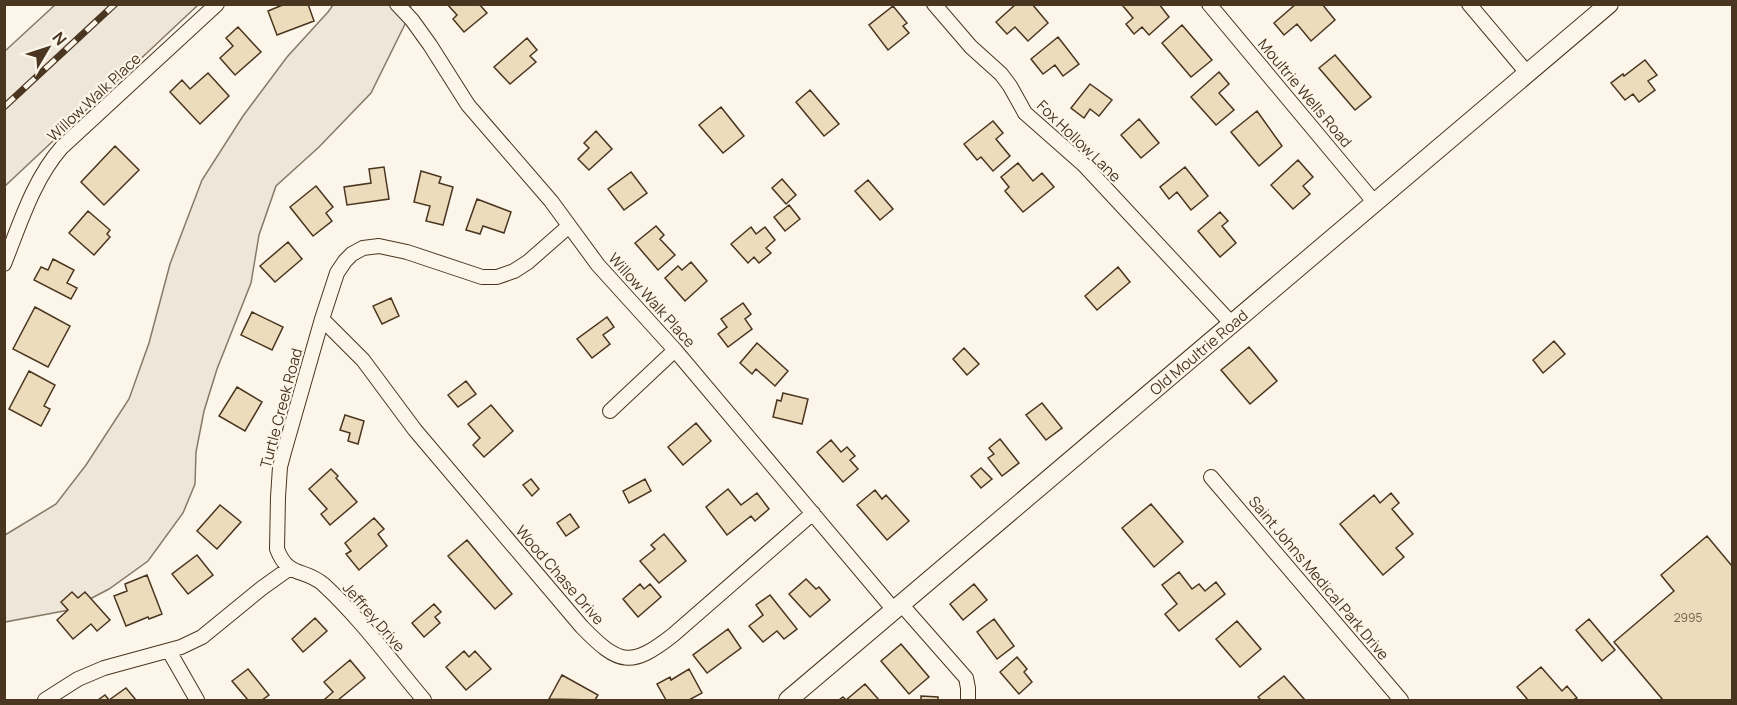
<svg xmlns="http://www.w3.org/2000/svg" width="1737" height="705" font-family="Manrope,sans-serif">
<rect width="100%" height="100%" fill="#fbf6e9"/>
<!-- green -->
<path fill="#ede6d9" stroke="#887966" stroke-width="1.5" d="M56 4 198 5 5 186V51Z
M333 5H411L409 16 371 93 319 147 276 186 259 235 251 283 217 369 204 411 196 452 195 484 183 513 148 561 109 589 69 610 5 622V535L56 504 86 465 129 399 149 343 170 264 202 180 243 116 287 57 328 12Z"/>
<!-- building -->
<path fill="#ecdcbc" stroke="#4a3520" stroke-width="1.5" d="M285 4H308L314 21 277 35 268 11Z
M447 4H479L487 13 464 32 453 19 457 15Z
M1016 4H1032L1048 23 1028 41 1015 27 1007 34 996 22Z
M1125 4H1159L1169 17 1149 35 1142 27 1134 34 1126 24 1133 18 1123 6Z
M1296 4H1322L1335 20 1311 41 1297 24 1284 35 1274 23Z
M893 6 907 23 903 26 909 33 888 50 869 25Z
M1182 25 1212 60 1191 77 1162 43Z
M238 27 261 52 235 75 220 58 233 46 226 38Z
M1058 37 1079 64 1063 76 1055 65 1043 74 1031 59Z
M527 38 537 50 530 56 536 62 510 84 494 67Z
M1335 55 1371 97 1355 110 1319 68Z
M1645 60 1657 75 1648 81 1655 90 1639 102 1633 94 1625 100 1611 83 1623 74 1624 76Z
M1219 72 1229 84 1219 93 1234 110 1216 125 1191 97Z
M208 73 229 96 200 124 170 92 182 80 190 89Z
M1090 84 1112 100 1099 116 1090 109 1084 118 1071 108Z
M810 90 839 124 824 136 796 102Z
M721 107 744 136 723 153 699 125Z
M1257 111 1282 146 1259 166 1231 132Z
M1139 119 1159 143 1141 158 1121 135Z
M993 121 1003 133 996 139 1010 156 993 171 981 157 977 160 964 144Z
M596 131 612 149 589 170 578 159 589 148 584 143Z
M115 146 139 170 104 205 81 182Z
M1298 160 1313 177 1303 186 1310 194 1293 209 1271 185Z
M1018 163 1033 181 1042 173 1054 187 1023 212 1005 191 1009 187 1001 177Z
M384 167 389 199 347 205 344 187 371 183 369 169Z
M1185 167 1208 196 1191 210 1177 192 1169 199 1160 187Z
M421 171 441 177 439 183 453 187 443 225 426 221 430 206 414 202Z
M631 172 647 193 624 210 608 189Z
M782 179 796 195 786 204 772 188Z
M868 180 893 209 880 220 855 191Z
M316 186 333 207 326 213 332 221 313 236 290 207Z
M477 199 511 212 504 233 483 226 480 234 466 230Z
M789 205 800 219 785 231 774 217Z
M88 211 110 230 107 234 110 237 94 255 69 233Z
M1220 212 1228 221 1222 226 1236 243 1220 257 1198 231Z
M656 226 664 235 660 239 675 255 658 270 635 243Z
M751 227 756 234 765 227 775 240 766 248 771 253 759 263 754 257 748 263 731 244Z
M288 242 302 259 275 282 260 266Z
M53 259 74 270 67 283 77 288 71 299 34 280 41 267 48 270Z
M691 262 707 281 685 301 665 278 678 266 682 270Z
M1118 267 1130 282 1097 310 1085 296Z
M391 298 399 316 382 324 373 306Z
M743 303 751 314 745 319 752 329 728 347 718 334 727 327 721 319Z
M35 307 70 326 48 367 13 349Z
M252 312 283 327 272 350 241 335Z
M607 317 614 327 603 335 610 344 592 358 577 339Z
M1554 341 1565 354 1543 373 1533 360Z
M757 343 788 371 775 386 756 369 752 374 740 363Z
M1249 347 1277 381 1250 404 1221 370Z
M964 348 979 364 967 375 953 359Z
M29 371 55 385 44 406 50 409 41 426 9 409Z
M466 381 476 394 458 407 448 395Z
M237 387 262 402 245 431 219 416Z
M783 393 808 399 802 424 773 417 777 400 781 401Z
M1042 403 1062 428 1046 440 1026 415Z
M491 405 513 431 484 457 473 445 480 438 468 424Z
M345 415 364 421 358 444 348 441 350 433 340 430Z
M696 423 711 441 683 465 668 447Z
M1000 439 1019 463 1002 476 988 458 994 454 989 448Z
M831 440 841 452 847 447 855 456 850 460 858 469 843 482 817 452Z
M981 468 992 479 981 488 971 476Z
M331 469 338 476 336 478 357 502 330 525 321 514 327 509 309 489Z
M531 479 539 489 532 496 523 485Z
M645 479 651 491 629 503 623 491Z
M728 489 741 505 757 493 769 509 755 521 751 516 727 535 706 507Z
M875 490 882 499 886 495 909 521 887 540 857 505Z
M1391 493 1399 503 1392 509 1413 534 1396 548 1404 557 1383 575 1340 524 1374 495 1380 503Z
M1151 504 1183 542 1154 567 1122 528Z
M220 505 241 522 217 549 197 531Z
M570 514 579 527 566 536 557 523Z
M374 518 384 529 378 534 387 546 359 570 346 554 351 551 345 543Z
M664 534 686 561 659 583 640 561 655 549 651 545Z
M1707 536 1732 566V700H1663L1614 642 1674 591 1661 575Z
M467 540 512 594 495 609 448 556Z
M197 555 213 575 188 594 172 574Z
M1179 572 1192 589 1199 584 1205 591 1216 582 1225 594 1179 631 1165 614 1177 604 1162 585Z
M147 575 162 614 149 619 148 617 126 626 114 596 127 591 125 584Z
M806 579 816 589 819 587 830 600 810 617 789 594Z
M640 584 644 589 650 584 661 597 638 617 623 599Z
M974 584 987 600 963 620 950 604Z
M72 592 78 598 85 592 110 620 97 631 91 624 73 639 57 620 68 610 61 602Z
M770 595 797 629 784 639 777 631 763 642 749 626 763 615 756 605Z
M434 604 441 612 435 617 440 623 424 637 412 623Z
M315 618 327 631 303 652 292 639Z
M994 619 1014 646 997 659 977 632Z
M1589 619 1615 650 1602 661 1576 630Z
M1237 621 1261 649 1240 667 1216 639Z
M728 629 741 648 707 673 693 655Z
M901 644 929 677 909 694 881 661Z
M464 651 469 657 475 651 491 669 466 690 446 667Z
M1017 657 1027 669 1024 672 1032 682 1019 694 1000 672Z
M350 660 365 678 338 700H327L325 699 333 692 324 682Z
M1541 667 1562 691 1567 686 1577 698 1573 700H1528L1517 687Z
M248 669 269 695 262 700H248L232 681Z
M689 669 702 693 689 700H666L657 684 670 677 671 680Z
M562 675 598 695 595 700 549 699Z
M1284 676 1305 700H1261L1258 697Z
M865 684 879 700H839L843 697 846 700Z
M126 688 136 700H98L105 695 109 700Z
M921 696 938 697V700H921Z"/>
<g fill="none" stroke-linecap="round" stroke-linejoin="round">
<defs>
<path id="street" d="M397 4 412 20 430 45 468 105 551 201 598 265 675 350 894 610
M934 4 971 47 1001 74 1010 86 1025 113 1084 165 1232 324
M1209 4 1375 203
M1469 4 1528 74
M4 264C20 224 33 180 62 147L217 4
M322 319 363 360 415 430 582 627C619 665 631 668 673 635L813 513
M610 411 675 350
M1211 477 1401 700
M901 604 966 678 968 688V700
M169 651 197 700
M45 700 78 679 104 668 181 647 202 637 262 588 290 568
M424 700C391 661 361 619 323 584 304 568 288 578 277 549L278 497 280 467 284 452 322 319 337 273 345 261 352 254 363 248 379 246 407 252 482 277H497L514 271 528 262 569 226"/>
<g id="secondary">
<path id="s1" d="M788 700 1609 4"/>
</g>
</defs>
<!-- street casing -->
<use href="#street" stroke="#4a3520" stroke-width="16"/>
<!-- secondary casing -->
<use href="#secondary" stroke="#4a3520" stroke-width="20"/>
<!-- street -->
<use href="#street" stroke="#fbf6e9" stroke-width="14"/>
<!-- secondary -->
<use href="#secondary" stroke="#fbf6e9" stroke-width="18"/>
<defs>
<path id="rail" d="M4 107 115 4"/>
</defs>
<!-- rail casing -->
<use href="#rail" stroke="#4a3520" stroke-width="7"/>
<!-- rail -->
<use href="#rail" stroke="#fbf6e9" stroke-width="4.5" stroke-dasharray="14" stroke-linecap="butt"/>
</g>
<g text-anchor="middle" dominant-baseline="central" stroke-width="4.5" stroke-linejoin="round" paint-order="stroke">
<!-- number labels -->
<g font-size="12" fill="#725f47">
<text x="1688" y="617">2995</text>
</g>
<!-- street labels -->
<g font-size="15" fill="#4a3520" stroke="#fbf6e9">
<text transform="translate(1305 93) rotate(50)">Moultrie Wells Road</text>
<text transform="translate(94 97) rotate(-43)">Willow Walk Place</text>
<text transform="translate(1079 141) rotate(44)">Fox Hollow Lane</text>
<text transform="translate(652 300) rotate(48)">Willow Walk Place</text>
<text stroke="none"><textPath href="#s1" startOffset="538">Old Moultrie Road</textPath></text>
<text transform="translate(281 408) rotate(-75)">Turtle Creek Road</text>
<text transform="translate(560 575) rotate(49)">Wood Chase Drive</text>
<text transform="translate(1319 578) rotate(50)">Saint Johns Medical Park Drive</text>
<text transform="translate(374 617) rotate(49)">Jeffrey Drive</text>
</g>
</g>
<!-- border -->
<rect width="1737" height="705" fill="none" stroke="#4a3520" stroke-width="12"/>
<!-- north arrow -->
<g transform="translate(48 48) rotate(51)" stroke="#fbf6e9" stroke-width="4.5" paint-order="stroke">
<path d="M0-4.5L10 22L0 15L-10 22Z" fill="#4a3520"/>
<text y="-9" font-size="16" font-weight="bold" text-anchor="middle" fill="#4a3520">N</text>
</g>
</svg>
